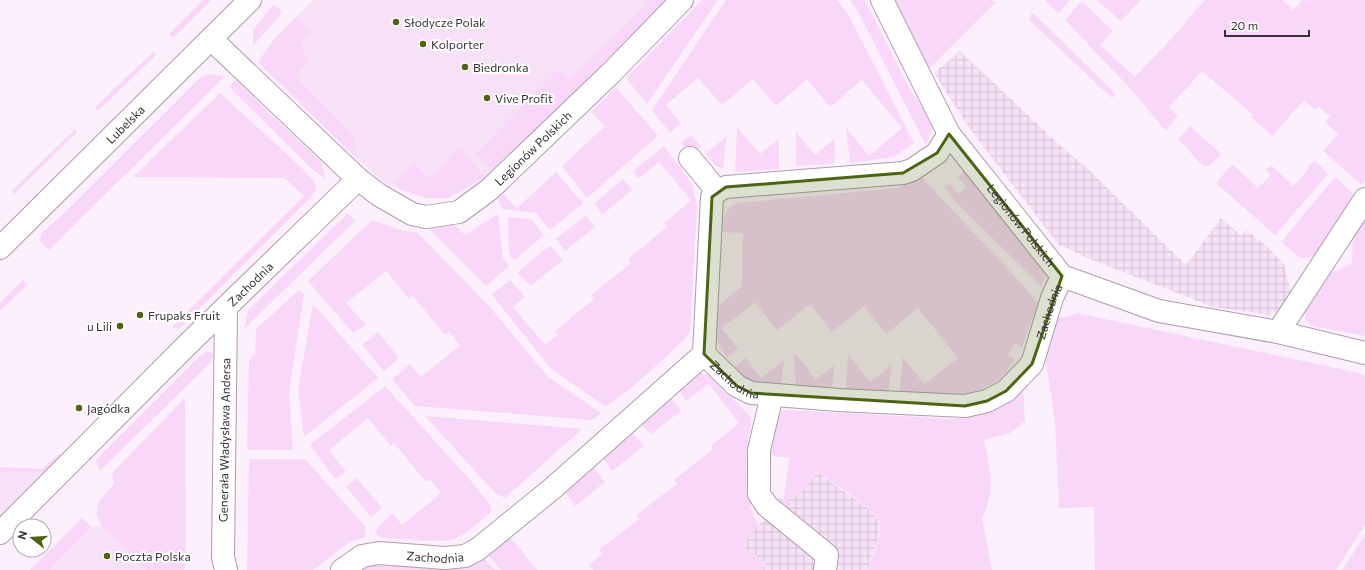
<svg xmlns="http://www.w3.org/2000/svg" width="1365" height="570" font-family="Commissioner,sans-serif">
<defs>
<pattern id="industrial-grid" width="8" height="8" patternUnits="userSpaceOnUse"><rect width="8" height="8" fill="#f7e1f7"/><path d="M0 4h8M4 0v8" fill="none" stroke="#d4c2d4"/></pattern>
</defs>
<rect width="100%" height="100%" fill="#fdf0fd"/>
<!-- built -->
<path fill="#f7e1f7" d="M313 0H667L552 115 485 177 448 198H425L385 183 352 154 258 62 275 38Z
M60 453V456L45 473 0 518V469L40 470Z
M101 526 146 570H50L92 528Z"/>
<!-- industrial -->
<path fill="url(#industrial-grid)" d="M960 51 1064 149 1087 168 1186 265 1221 218 1242 236 1246 230 1269 248 1284 265 1291 291 1281 309 1268 315 1213 307 1085 257 1058 244 970 129 934 73Z
M817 472 869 509 879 522 878 538 867 570H763L766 563 743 546 758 525 785 508 789 498 801 493Z"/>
<!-- green -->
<path fill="#f9d7f8" d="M203 0H211L173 38 169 34Z
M652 0H667L552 115 491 170 476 153 559 69 569 79Z
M702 0H718L647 104 626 78Z
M726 0H837L849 16 914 143 894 157 850 163 846 128 869 156 902 128 862 80 830 107 807 79 776 106 753 79 722 105 698 78 666 105 681 123 670 133 652 110Z
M850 0H865L908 86 931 120V131L926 145 858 12Z
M893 0H992L996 2 934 64 926 69Z
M1045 0H1070L1058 13Z
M1096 0H1141L1121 21Z
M1205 0H1282L1293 10 1302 0 1307 1 1308 0H1365V180L1362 185 1323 151 1338 134 1325 122 1330 117 1319 107 1315 110 1304 100 1272 136 1251 117 1253 115 1202 71 1169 107 1178 115 1166 131 1126 84 1065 20 1082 1 1113 31 1100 45 1135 77 1186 23 1185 22Z
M273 5 278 7 282 13 253 46V30Z
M1032 12 1116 94 1112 98 1029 20Z
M297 17 310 32 304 39 301 48 309 62 295 76 353 135 356 145 352 154 258 62 275 38Z
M153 52 156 55 98 111 95 107Z
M209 74 225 76 49 250 40 241 41 234 64 213 200 78Z
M235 80 322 163 325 179 311 168 229 87Z
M616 87 658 136 587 198 562 166 605 126 591 112Z
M220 93 301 167 315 183 316 189 311 197 179 329 172 327 304 196 284 178 133 177Z
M1190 126 1221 154 1209 166H1203L1178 139Z
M737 127 760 154 779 139V169L735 172Z
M75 129 77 132 14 194 12 191Z
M796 132 815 155 835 138 834 164 796 166Z
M691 135 706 153 727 136 723 169 715 165 701 148 692 152 686 150 681 142Z
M664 146 693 185 697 207 690 333C680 345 616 404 605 406L551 369 492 295 510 280 525 297 513 307 545 345 558 335 555 331 594 299 591 295 631 263 628 259 667 227 664 223 691 200 659 162 638 179 633 171Z
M459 148 485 177 448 198H425L399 189 396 182 414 162 429 179Z
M1315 160 1328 174 1275 235 1216 183 1232 164 1258 188 1271 175 1266 170 1271 165 1293 186 1307 171 1309 169 1307 168Z
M966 170 1043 266 1045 276 1042 287 958 204 944 187 950 184 958 194 967 187 958 177Z
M556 172 583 203 550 230 536 213 503 209 498 200 503 194 517 208Z
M921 177 1022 284 1038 303 1022 347 1014 343 1008 355 1015 360C1010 366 1004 376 997 381 967 400 933 396 899 394L903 357 924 384 958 358 918 308 886 334 864 306 832 332 810 304 777 330 755 302 722 328 738 349 727 357 716 340V308L742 286 743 233 721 232C722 219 724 210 737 203L898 188Z
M1335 177 1355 195 1314 257 1300 258 1281 242Z
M623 179 632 190 602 215 595 203Z
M348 213 355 221 244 329 248 310Z
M498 214 503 258 509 266 486 286 428 228 454 224 465 235Z
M1365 214V336L1312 326 1305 319 1304 308 1326 275 1352 264 1353 232Z
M586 215 595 227 565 251 556 239Z
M508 217 531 219 544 235 514 261 509 253Z
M372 220 400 230 418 233 489 306 548 377 601 413 592 420 415 406 392 379 410 364 421 377 460 345 449 332 445 335 413 296 409 299 386 271 346 303 366 325 353 333 308 281Z
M549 246H551L563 260 531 286 517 273Z
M23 280 27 285 0 311V303Z
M299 290 304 294 289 392 293 450H247L249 360 255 354 256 329Z
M313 304 378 378 304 437 298 389Z
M1077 313 1355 372 1365 376V525L1336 570H1095L1094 507 1059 508 1055 421 1045 355 1056 318 1067 317Z
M378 332 399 358 384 371 362 345Z
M207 351 214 354 212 361 100 471 96 460 200 356Z
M794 352 816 380 834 365 832 390 796 388Z
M848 354 870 382 892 365 888 394 846 390Z
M746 358 761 378 784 360 781 388C758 387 750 386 734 368Z
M698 372 710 376 751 417C752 425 748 433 748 441 746 469 745 500 758 525L743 546 766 563 763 570H593L589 565 602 554 599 550 639 519 636 515 677 484 674 480 713 449 711 446 739 423 709 384 686 401 677 386Z
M385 386 471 481 490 505 492 511C480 521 468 533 454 539 441 544 396 538 380 537L376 533 377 528 393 513 402 525 441 493 430 479 426 482 394 443 391 446 368 418 329 450 346 472 335 479 310 445Z
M1023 387 1025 421 1010 433 984 440C990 467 996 493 982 518L992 570H867C872 556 882 538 879 522 875 508 830 481 817 472L801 493 789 498 786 507 769 499V497L784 499 789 458 774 456 768 451 779 412 786 410 958 419 996 408Z
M669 395 681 411 651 434 637 420Z
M185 398 186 561 184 570H146L101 526C91 505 101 499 114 484L112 473Z
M425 416 582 429 505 498 495 493Z
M630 430 644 446 612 471 601 455Z
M60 453V456L45 473 0 472V467L42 469Z
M249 459H305L366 527 364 538 351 541 313 570H247Z
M591 464 605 482 575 506 563 488Z
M357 478 382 508 371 517 346 487Z
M82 518 92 528 50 570H30Z
M1365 535V570H1342Z
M511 538 537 570H501L487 554 500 542Z
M483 558 495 570H361C376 558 434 570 457 569 467 567 474 563 483 558Z"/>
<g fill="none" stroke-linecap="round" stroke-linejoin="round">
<defs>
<g id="street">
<path id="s1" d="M882 0 949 134 1062 276 1159 311 1278 332 1365 353"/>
<path d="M690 158 717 191"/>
<path id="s2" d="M358 179 379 195 412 214 426 217 459 212 490 189 611 73 682 0"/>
<path d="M226 309 223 557 226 570"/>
<path d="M1278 332 1365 199"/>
<path d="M704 354 712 197 717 191 726 187 903 173 912 170 937 153 949 134"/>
<path d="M772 395 759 450V494L767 506 827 555 825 570"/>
<path id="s3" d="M0 533 187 345 358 179 211 39"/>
<path id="s4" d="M342 570 362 556 379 553 445 558 465 556 478 549 553 488 704 354 737 386 751 393 838 400 965 406 987 401 1006 391 1032 364 1052 298 1062 276"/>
</g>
<g id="secondary">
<path id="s5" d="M0 248 250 0"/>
</g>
</defs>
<!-- street casing -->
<use href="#street" stroke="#ad9dac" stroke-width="24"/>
<!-- secondary casing -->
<use href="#secondary" stroke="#ad9dac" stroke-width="24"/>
<!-- street -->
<use href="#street" stroke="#fff" stroke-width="22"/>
<!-- secondary -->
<use href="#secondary" stroke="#fff" stroke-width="22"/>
</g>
<!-- marked area -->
<path fill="#4d6413" fill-opacity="0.2" stroke="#4d6413" stroke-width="3" stroke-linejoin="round" d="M949 134 1062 276 1032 364 1006 391 987 401 965 406 751 393 737 386 704 354 712 197 726 187 903 173 937 153Z"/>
<!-- markers -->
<g fill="#4d6413" stroke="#fff" stroke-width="1.5">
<circle cx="396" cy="22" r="4"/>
<circle cx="423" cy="44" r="4"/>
<circle cx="465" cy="67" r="4"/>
<circle cx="487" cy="98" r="4"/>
<circle cx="140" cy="315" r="4"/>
<circle cx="120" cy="326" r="4"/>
<circle cx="79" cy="408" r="4"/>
<circle cx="107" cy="556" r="4"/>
</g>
<g text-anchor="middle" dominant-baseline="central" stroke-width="4" stroke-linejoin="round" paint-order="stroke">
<!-- poi labels -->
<g font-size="12" fill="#383137" stroke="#fff" text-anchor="start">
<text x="404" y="22">Słodycze Polak</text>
<text x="431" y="44">Kolporter</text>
<text x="473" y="67">Biedronka</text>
<text x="495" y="98">Vive Profit</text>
<text x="148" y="315">Frupaks Fruit</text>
<text x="112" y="326" text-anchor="end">u Lili</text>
<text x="87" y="408">Jagódka</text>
<text x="115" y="556">Poczta Polska</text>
</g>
<!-- street labels -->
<g font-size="12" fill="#383137" stroke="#fff">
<text stroke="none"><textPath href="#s5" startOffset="176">Lubelska</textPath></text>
<text stroke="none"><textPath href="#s2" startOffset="210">Legionów Polskich</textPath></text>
<text stroke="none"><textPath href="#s1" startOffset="266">Legionów Polskich</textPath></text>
<text stroke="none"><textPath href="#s3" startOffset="353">Zachodnia</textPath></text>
<text stroke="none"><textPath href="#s4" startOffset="854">Zachodnia</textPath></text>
<text stroke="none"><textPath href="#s4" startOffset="482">Zachodnia</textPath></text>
<text transform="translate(224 440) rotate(-89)">Generała Władysława Andersa</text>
<text stroke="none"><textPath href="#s4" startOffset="98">Zachodnia</textPath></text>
</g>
</g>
<!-- north arrow -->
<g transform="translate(32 538) rotate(287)"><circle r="19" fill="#ffffff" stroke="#afadaf"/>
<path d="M0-3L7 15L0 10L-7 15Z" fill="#4d6413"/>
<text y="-6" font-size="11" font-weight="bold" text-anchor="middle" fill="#383137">N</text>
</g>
<!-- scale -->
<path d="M1225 30v6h84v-6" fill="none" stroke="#383137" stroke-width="2"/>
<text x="1231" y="30" font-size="12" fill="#383137" stroke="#ffffff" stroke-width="3" paint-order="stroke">20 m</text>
</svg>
